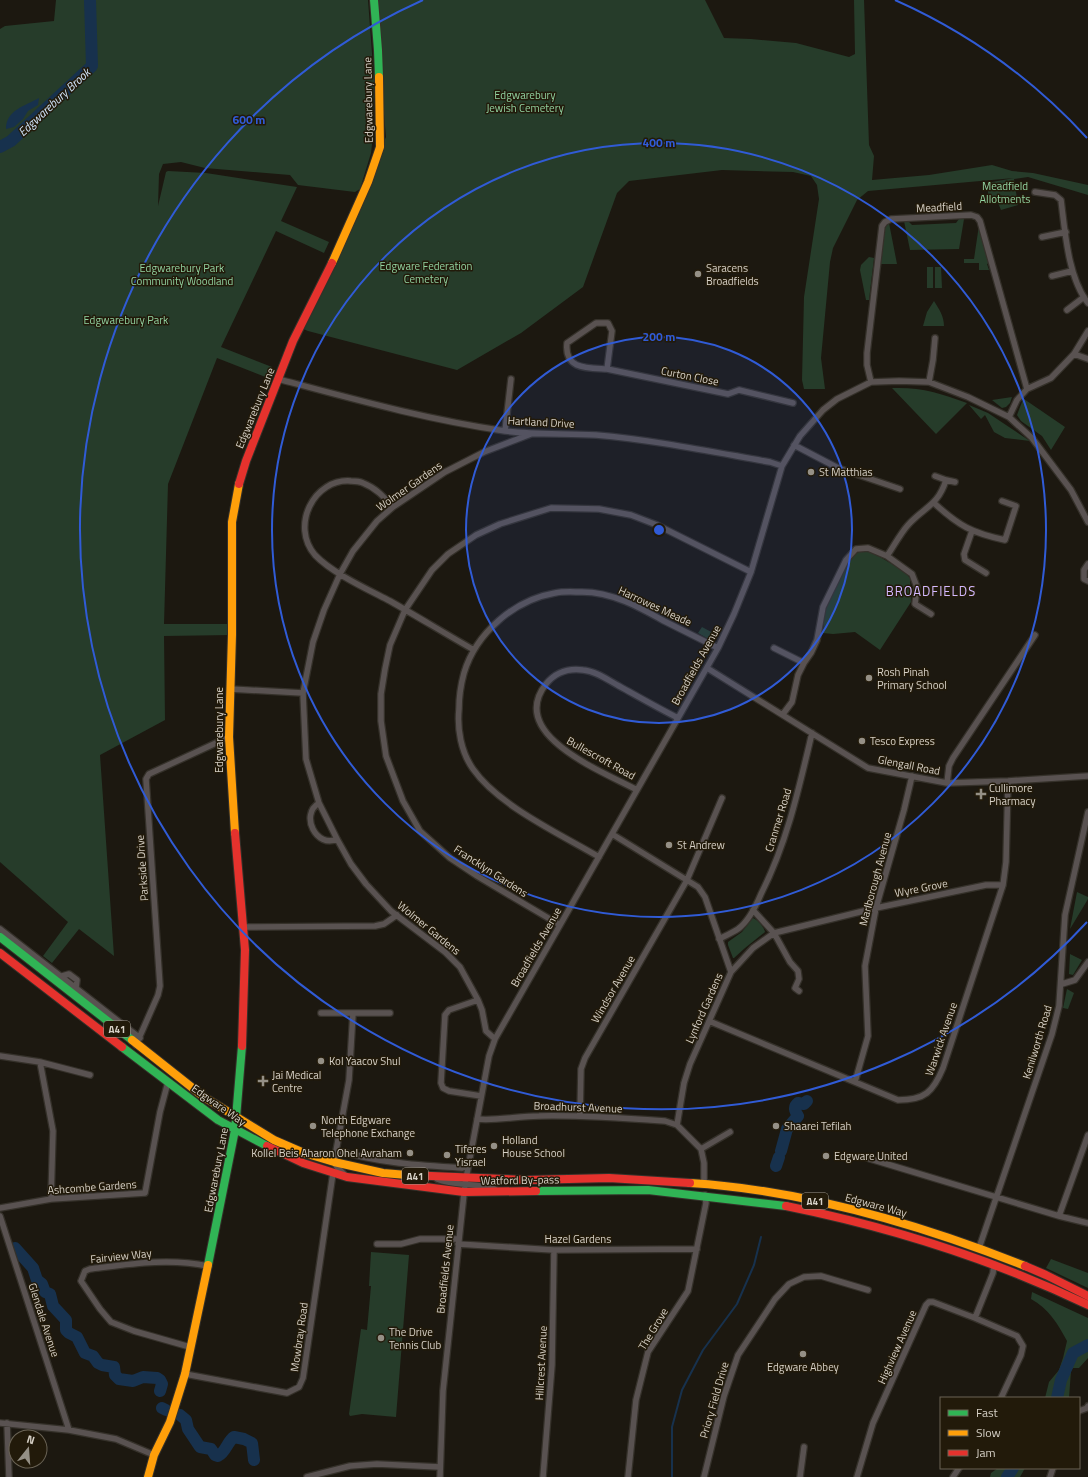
<svg xmlns="http://www.w3.org/2000/svg" width="1088" height="1477" font-family="'Titillium Web',sans-serif">
<rect width="100%" height="100%" fill="#1c1810"/>
<!-- green -->
<path fill="#263c2a" d="M56 0H368L374 80 373 136 371 153 360 189 355 192 298 185 290 175 205 168 181 162 163 164 159 174 158 206 166 172 168 171 206 173 297 187 281 221 329 242 324 253 276 231 221 347 272 367 268 378 217 358 168 484 164 624H232V635L164 636 165 720 100 755 114 956 79 929 52 963 43 956 68 922 0 862V29L5 26 54 21Z
M374 0H705L724 38 751 39 796 43 849 57 855 54 854 0H864L869 145 874 156 872 180 929 175 992 165 1012 171 1033 173 1088 185V195L1028 177 1014 179 1018 205 1001 210 998 203 989 201 987 183 1014 178 868 191 857 200 833 248 830 262 821 358 825 389H804L802 380 804 297 819 199 817 185 811 176 793 172 722 170 629 181 617 193 583 287 521 333 457 370 308 331 301 328 386 137Z
M959 219H964L959 249 910 250 904 221H908L912 225 956 223Z
M889 223 897 264H880L884 229Z
M979 225 989 263 987 264 989 270H979V263H964V259H974Z
M869 257 874 258 869 300H866L860 270 861 265Z
M927 267H933V288H927Z
M935 267H941L942 288H935Z
M934 301C939 309 944 316 944 326H923L927 312Z
M892 388C922 387 939 393 967 403L936 434Z
M1012 397 1010 403 1006 407 1002 408 992 400Z
M1024 399 1065 427 1051 450 1042 436 1021 421 1017 415 1022 402Z
M969 405 988 413 1030 441 1005 438 994 432 985 415 981 419Z
M862 550 873 553 904 571 910 578 911 602 880 650 855 632 833 634 823 633 825 610 853 553Z
M702 627 715 634 712 641 698 633Z
M1077 892 1088 897V899L1070 929Z
M753 918C758 920 764 927 765 932L745 948 734 958H733L728 945V942L742 932Z
M1070 954 1082 960 1073 975 1069 974Z
M1067 989 1074 993 1068 1009 1063 1008Z
M371 1252 409 1255 396 1417 362 1414 350 1416 349 1414 361 1329 367 1330 371 1286H369Z
M1051 1259 1088 1273V1288L1046 1268Z
M1032 1292 1088 1318V1358L1079 1368H1073L1071 1371 1069 1398H1045L1049 1382 1059 1370 1063 1358 1067 1341C1058 1324 1048 1308 1031 1299Z
M998 1468H1025L1020 1477H990L991 1473Z"/>
<!-- water -->
<path fill="#17314d" d="M39 98 38 105 28 111 23 119 14 127 6 129C6 110 25 106 39 98Z"/>
<g fill="none" stroke-linecap="round" stroke-linejoin="round">
<!-- stream -->
<path stroke="#17314d" stroke-width="2" d="M672 1477V1427L682 1390 703 1350 737 1304 754 1265 761 1237"/>
<!-- river -->
<path stroke="#17314d" stroke-width="12" d="M0 147 11 141 92 66 90 0
M781 1151 787 1129 798 1116C795 1111 793 1107 798 1103L804 1104 807 1101
M776 1166 779 1157
M15 1248 33 1268 37 1280 42 1284 45 1292 50 1294 53 1306 66 1320V1330L69 1333 77 1337 85 1353 93 1356 98 1363 102 1365 114 1367 115 1375 119 1379 133 1381 143 1377 157 1378 160 1380 162 1384 160 1391
M1057 1398 1061 1380 1073 1353 1088 1345
M162 1408 166 1410
M180 1415 186 1420 188 1429 200 1447 211 1449 215 1455 218 1456C226 1452 227 1442 234 1437L244 1439 252 1443 254 1460
M1007 1477 1013 1468"/>
<defs>
<path id="street" d="M1035 192 1055 195 1061 200C1065 231 1068 278 1088 303
M1042 237 1066 232
M1052 276 1072 271
M1067 310 1084 297
M1074 354 1088 359
M607 369C588 368 564 370 567 343L596 323H608L612 331 607 369 728 394 739 390 793 403
M278 379C353 399 428 420 505 431 536 435 566 433 596 435 654 440 713 452 770 462L782 466
M871 382 867 365V353L882 226 885 222 891 219 971 215 977 217 980 221 1027 389
M929 382 933 360 935 338
M1009 417 1017 400 1027 389 1051 378 1074 354 1088 331
M505 431 511 379
M794 445 838 468 900 489
M946 480 955 482
M934 503C959 526 972 533 1005 540L1016 506 1002 501
M393 507C384 497 376 488 363 483 359 481 355 481 351 481 314 478 290 526 315 555 332 573 367 589 390 601 418 617 446 634 474 650
M972 531 964 554 965 560 986 573
M887 556C894 546 900 534 908 525 924 507 938 506 946 480L935 476
M1088 564 1084 570V579L1088 581
M774 648 804 663
M707 668 868 768 947 783 1008 781 1088 776
M230 689 303 693
M783 714 792 702 798 675 804 663 811 653 817 640 823 607 846 560 856 549 868 548 887 556 912 574 917 587 915 604 931 614
M947 783 949 766 953 758 1035 635
M637 790C604 772 506 735 546 684 555 673 568 668 583 670 596 671 608 680 619 686 639 697 658 708 678 718
M319 803C299 815 317 849 337 839
M612 834 698 887 705 897 731 972 690 1064 684 1083 677 1125
M599 857C560 834 499 806 473 769 461 752 457 729 459 709 459 697 461 684 464 673 476 633 514 600 555 593 564 591 574 592 582 592 612 592 639 607 664 621 682 630 700 639 718 648
M560 925 477 876 450 858 420 831 403 801 386 756 381 721V694L385 669 390 645 405 610 432 570 448 554 476 535 500 524 551 508 599 509 631 515 657 525 751 572
M243 927 375 926 384 924 397 915
M0 929 140 1038
M719 939C725 936 732 933 738 929 749 921 756 906 761 894 787 843 799 788 812 733
M731 972 753 948 774 933 753 910
M62 976 69 974 77 980 76 988
M1062 984 1075 980 1088 962
M799 991 795 988 799 979 798 971 790 962 774 933 876 908 986 885H1003
M478 1000 449 1010 445 1015 441 1083 443 1088 449 1091 481 1096
M321 1013H390
M709 1021 898 1100C925 1100 933 1092 943 1068L1003 885 1006 862 1008 781
M495 1039 486 1031 482 1010 478 1000 460 967 445 952 391 911 366 884 351 864 337 839 319 803 306 759 303 693 313 642 324 610 340 574 353 551 377 521 393 507 445 472 484 452 531 434
M136 1045 158 995 160 986 146 779 149 774 229 737
M0 1056 40 1062 90 1075
M40 1062 53 1131 51 1199
M855 1082 868 1036 865 966 876 908 904 810 912 776
M580 1116 581 1069 585 1058 687 880 722 798
M477 1119C497 1121 518 1116 539 1116 581 1115 623 1118 665 1121L677 1125
M677 1125 701 1149 704 1163V1184
M701 1149 730 1132
M336 1150C378 1163 419 1165 462 1168L468 1165
M867 1158 1059 1216 1088 1223
M344 1174 337 1167 334 1162 349 1080 353 1013
M437 1179C455 1187 476 1182 495 1189
M0 1208 51 1199 145 1193 160 1112 168 1082
M0 1216 69 1430
M1059 1216 1088 1135
M377 1244H401L420 1239H458
M458 1244 554 1250 697 1249
M979 1248 1052 1034 1059 1006 1065 915 1088 812
M975 1318 993 1273 994 1264
M190 1347 134 1331 111 1322 100 1309 81 1281 85 1271 90 1269C131 1264 168 1258 208 1266
M185 1374 287 1393 299 1387 303 1378 333 1173
M1079 1411 1087 1408 1088 1406
M0 1423 69 1430 116 1439 154 1455
M7 1423 9 1477
M307 1477 350 1466 377 1464 440 1467
M440 1477 443 1391 465 1184 489 1056 495 1039 718 648 734 614 751 572 782 466 800 436 823 410 837 399 871 382 899 381 929 382 968 397 1009 417 1032 438 1071 490 1088 522
M543 1477 552 1365 554 1250
M628 1477 636 1400 648 1352 688 1291 706 1203 705 1195
M704 1477 724 1396 738 1355 775 1299 789 1284 804 1277 821 1276 868 1290
M800 1477 804 1447
M857 1477 873 1423 926 1305 929 1302H933L975 1318 1017 1336 1023 1346 1021 1355 1001 1398
M953 1477 959 1468
M1050 1477 1053 1468"/>
<path id="fast" d="M374 0 378 50 379 77
M0 937 132 1040
M122 1047 218 1120 267 1146
M536 1191 648 1190 786 1206
M208 1265 235 1130 242 1046"/>
<path id="slow" d="M332 263 368 182 380 147 379 77
M235 833 229 737 232 635V522L239 484
M132 1040 204 1097 274 1140 304 1153 334 1162 383 1173 407 1175
M690 1183C804 1190 919 1224 1025 1266
M148 1477 154 1455 170 1422 185 1374 208 1265"/>
<path id="jam" d="M239 484 246 461 293 341 332 263
M235 833 245 950 242 1046
M0 953 122 1047
M267 1146 303 1163 347 1177 464 1192 536 1191
M407 1175 527 1180 609 1178 690 1183
M786 1206C890 1227 992 1259 1088 1305
M1025 1266 1046 1275 1088 1296"/>
</defs>
<!-- street casing -->
<use href="#street" stroke="#35312a" stroke-width="8"/>
<!-- fast casing -->
<use href="#fast" stroke="#35312a" stroke-width="10"/>
<!-- slow casing -->
<use href="#slow" stroke="#35312a" stroke-width="10"/>
<!-- jam casing -->
<use href="#jam" stroke="#35312a" stroke-width="10"/>
<!-- street -->
<use href="#street" stroke="#595251" stroke-width="5.5"/>
<!-- fast -->
<use href="#fast" stroke="#30b455" stroke-width="8"/>
<!-- slow -->
<use href="#slow" stroke="#ff9f0a" stroke-width="8"/>
<!-- jam -->
<use href="#jam" stroke="#e5322d" stroke-width="8"/>
</g>
<!-- distance rings -->
<circle cx="659" cy="530" r="193" fill="#305bd6" fill-opacity=".12"/>
<g fill="none" stroke="#305bd6" stroke-width="2">
<circle cx="659" cy="530" r="193"/>
<circle cx="659" cy="530" r="387"/>
<path d="M1087 922A580 580 0 1 1 423 0M895 0A580 580 0 0 1 1087 138"/>
</g>
<!-- markers -->
<g fill="#959086" stroke="#221a0a" stroke-width="1.5">
<circle cx="698" cy="274" r="4"/>
<circle cx="811" cy="472" r="4"/>
<circle cx="869" cy="678" r="4"/>
<circle cx="862" cy="741" r="4"/>
<path d="M979 788h4v4h4v4h-4v4h-4v-4h-4v-4h4z"/>
<circle cx="669" cy="845" r="4"/>
<circle cx="321" cy="1061" r="4"/>
<path d="M261 1075h4v4h4v4h-4v4h-4v-4h-4v-4h4z"/>
<circle cx="313" cy="1126" r="4"/>
<circle cx="776" cy="1126" r="4"/>
<circle cx="494" cy="1146" r="4"/>
<circle cx="410" cy="1153" r="4"/>
<circle cx="447" cy="1155" r="4"/>
<circle cx="826" cy="1156" r="4"/>
<circle cx="381" cy="1338" r="4"/>
<circle cx="803" cy="1354" r="4"/>
</g>
<g text-anchor="middle" dominant-baseline="central" stroke-width="3" stroke-linejoin="round" paint-order="stroke">
<!-- shield labels -->
<g fill="#221a0a" stroke="#a0998e" stroke-width="1">
<rect x="104" y="1021" width="26" height="16" rx="3"/>
<rect x="402" y="1168" width="26" height="16" rx="3"/>
<rect x="802" y="1193" width="26" height="16" rx="3"/>
</g>
<g font-size="10" font-weight="bold" fill="#d6d0c6">
<text x="117" y="1029">A41</text>
<text x="415" y="1176">A41</text>
<text x="815" y="1201">A41</text>
</g>
<!-- park labels -->
<g font-size="11" fill="#91d2a0" stroke="#221a0a">
<text x="525" y="95">Edgwarebury<tspan x="525" dy="13">Jewish Cemetery</tspan></text>
<text x="1005" y="186">Meadfield<tspan x="1005" dy="13">Allotments</tspan></text>
<text x="426" y="266">Edgware Federation<tspan x="426" dy="13">Cemetery</tspan></text>
<text x="182" y="268">Edgwarebury Park<tspan x="182" dy="13">Community Woodland</tspan></text>
<text x="126" y="320">Edgwarebury Park</text>
</g>
<!-- street labels -->
<g font-size="11" fill="#d6d0c6" stroke="#221a0a">
<text transform="translate(368 100) rotate(-91)">Edgwarebury Lane</text>
<text transform="translate(939 207) rotate(-3)">Meadfield</text>
<text transform="translate(690 376) rotate(11)">Curton Close</text>
<text transform="translate(255 408) rotate(-68)">Edgwarebury Lane</text>
<text transform="translate(541 422) rotate(3)">Hartland Drive</text>
<text transform="translate(409 486) rotate(-35)">Wolmer Gardens</text>
<text transform="translate(655 606) rotate(25)">Harrowes Meade</text>
<text transform="translate(696 665) rotate(-61)">Broadfields Avenue</text>
<text transform="translate(219 730) rotate(-90)">Edgwarebury Lane</text>
<text transform="translate(601 758) rotate(29)">Bullescroft Road</text>
<text transform="translate(909 765) rotate(11)">Glengall Road</text>
<text transform="translate(778 820) rotate(-73)">Cranmer Road</text>
<text transform="translate(142 868) rotate(-94)">Parkside Drive</text>
<text transform="translate(491 871) rotate(33)">Francklyn Gardens</text>
<text transform="translate(875 879) rotate(-75)">Marlborough Avenue</text>
<text transform="translate(921 888) rotate(-11)">Wyre Grove</text>
<text transform="translate(429 928) rotate(39)">Wolmer Gardens</text>
<text transform="translate(536 947) rotate(-60)">Broadfields Avenue</text>
<text transform="translate(613 989) rotate(-60)">Windsor Avenue</text>
<text transform="translate(704 1008) rotate(-66)">Lynford Gardens</text>
<text transform="translate(941 1039) rotate(-71)">Warwick Avenue</text>
<text transform="translate(1037 1042) rotate(-73)">Kenilworth Road</text>
<text transform="translate(219 1105) rotate(35)">Edgware Way</text>
<text transform="translate(578 1107) rotate(2)">Broadhurst Avenue</text>
<text transform="translate(216 1170) rotate(-79)">Edgwarebury Lane</text>
<text transform="translate(520 1180) rotate(-1)">Watford By-pass</text>
<text transform="translate(92 1187) rotate(-4)">Ashcombe Gardens</text>
<text transform="translate(876 1205) rotate(15)">Edgware Way</text>
<text x="578" y="1239">Hazel Gardens</text>
<text transform="translate(121 1256) rotate(-6)">Fairview Way</text>
<text transform="translate(445 1269) rotate(-84)">Broadfields Avenue</text>
<text transform="translate(44 1320) rotate(72)">Glendale Avenue</text>
<text transform="translate(653 1329) rotate(-59)">The Grove</text>
<text transform="translate(299 1337) rotate(-82)">Mowbray Road</text>
<text transform="translate(897 1347) rotate(-66)">Highview Avenue</text>
<text transform="translate(541 1363) rotate(-87)">Hillcrest Avenue</text>
<text transform="translate(714 1400) rotate(-74)">Priory Field Drive</text>
</g>
<!-- poi labels -->
<g font-size="11" fill="#d6d0c6" stroke="#221a0a" text-anchor="start">
<text x="706" y="268">Saracens<tspan x="706" dy="13">Broadfields</tspan></text>
<text x="819" y="472">St Matthias</text>
<text x="877" y="672">Rosh Pinah<tspan x="877" dy="13">Primary School</tspan></text>
<text x="870" y="741">Tesco Express</text>
<text x="989" y="788">Cullimore<tspan x="989" dy="13">Pharmacy</tspan></text>
<text x="677" y="845">St Andrew</text>
<text x="329" y="1061">Kol Yaacov Shul</text>
<text x="272" y="1075">Jai Medical<tspan x="272" dy="13">Centre</tspan></text>
<text x="321" y="1120">North Edgware<tspan x="321" dy="13">Telephone Exchange</tspan></text>
<text x="784" y="1126">Shaarei Tefilah</text>
<text x="502" y="1140">Holland<tspan x="502" dy="13">House School</tspan></text>
<text x="455" y="1149">Tiferes<tspan x="455" dy="13">Yisrael</tspan></text>
<text x="402" y="1153" text-anchor="end">Kollel Beis Aharon Ohel Avraham</text>
<text x="834" y="1156">Edgware United</text>
<text x="389" y="1332">The Drive<tspan x="389" dy="13">Tennis Club</tspan></text>
<text x="803" y="1367" text-anchor="middle">Edgware Abbey</text>
</g>
<!-- water labels -->
<g font-size="12" font-style="italic" fill="#d0e4fb" stroke="#221a0a">
<text transform="translate(54 102) rotate(-43)">Edgwarebury Brook</text>
</g>
<!-- quarter labels -->
<g font-size="13" letter-spacing="1" fill="#d3b9ff" stroke="#221a0a">
<text x="931" y="591">BROADFIELDS</text>
</g>
</g>
<circle cx="659" cy="530" r="6" fill="#305bd6" stroke="#221a0a" stroke-width="2"/>
<g font-size="12" text-anchor="middle" font-weight="bold" fill="#305bd6" stroke="#221a0a" stroke-width="3" stroke-linejoin="round" paint-order="stroke">
<text x="249" y="124">600 m</text>
<text x="659" y="147">400 m</text>
<text x="659" y="341">200 m</text>
</g>
<!-- legend -->
<rect x="940" y="1397" width="140" height="72" fill="#221a0a" stroke="#6a6355"/>
<rect x="948" y="1410" width="20" height="6" fill="#30b455" stroke="#6a6355"/>
<text x="976" y="1417" font-size="12" fill="#d6d0c6">Fast</text>
<rect x="948" y="1430" width="20" height="6" fill="#ff9f0a" stroke="#6a6355"/>
<text x="976" y="1437" font-size="12" fill="#d6d0c6">Slow</text>
<rect x="948" y="1450" width="20" height="6" fill="#e5322d" stroke="#6a6355"/>
<text x="976" y="1457" font-size="12" fill="#d6d0c6">Jam</text>
<!-- north arrow -->
<g transform="translate(28 1449) rotate(17)"><circle r="19" fill="#221a0a" stroke="#6a6355"/>
<path d="M0-3L7 15L0 10L-7 15Z" fill="#959086"/>
<text y="-6" font-size="11" font-weight="bold" text-anchor="middle" fill="#d6d0c6">N</text>
</g>
</svg>
